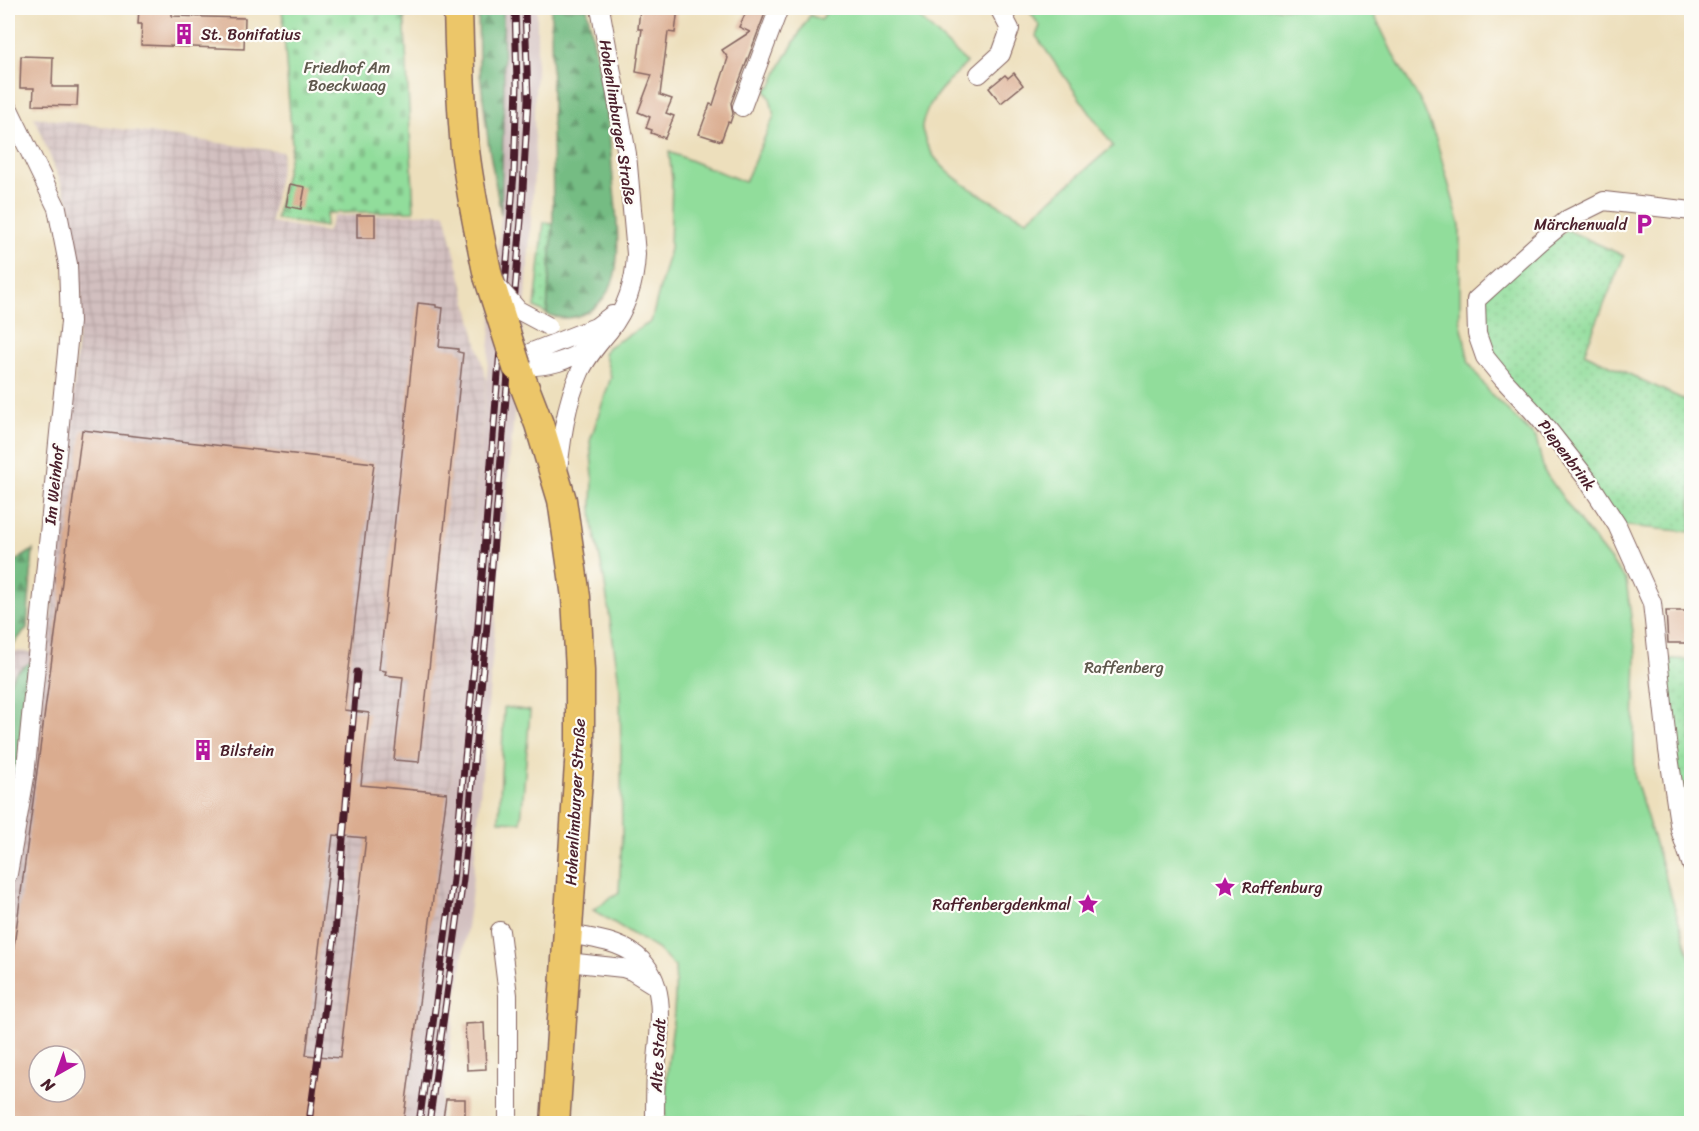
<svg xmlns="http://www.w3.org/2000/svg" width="1699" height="1131" font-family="Sriracha,sans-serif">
<defs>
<pattern id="industrial-grid" width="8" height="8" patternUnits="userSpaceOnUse" patternTransform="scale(1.5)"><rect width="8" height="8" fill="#d2bfbf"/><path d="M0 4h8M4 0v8" fill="none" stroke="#b6a4a4"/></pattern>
<pattern id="grass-dots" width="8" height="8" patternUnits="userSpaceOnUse" patternTransform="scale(1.5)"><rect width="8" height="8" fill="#91dd9b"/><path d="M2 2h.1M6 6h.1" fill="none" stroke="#7fbd86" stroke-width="1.8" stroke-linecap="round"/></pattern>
<pattern id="forest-firs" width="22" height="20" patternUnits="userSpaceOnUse" patternTransform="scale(1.5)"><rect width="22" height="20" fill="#74bc83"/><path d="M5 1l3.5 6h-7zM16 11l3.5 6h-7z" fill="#61986b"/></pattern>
<pattern id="cemetery-stones" width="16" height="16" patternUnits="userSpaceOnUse" patternTransform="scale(1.5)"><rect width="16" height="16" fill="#91dd9b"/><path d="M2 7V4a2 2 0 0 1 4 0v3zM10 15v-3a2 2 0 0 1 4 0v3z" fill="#7fbd86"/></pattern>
</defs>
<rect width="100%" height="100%" fill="#fdfcf7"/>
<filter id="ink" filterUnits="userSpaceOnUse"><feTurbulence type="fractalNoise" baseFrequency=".0167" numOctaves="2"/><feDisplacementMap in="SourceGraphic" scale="12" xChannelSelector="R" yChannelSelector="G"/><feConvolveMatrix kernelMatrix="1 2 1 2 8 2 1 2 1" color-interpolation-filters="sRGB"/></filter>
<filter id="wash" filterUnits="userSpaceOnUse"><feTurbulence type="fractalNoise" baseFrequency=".008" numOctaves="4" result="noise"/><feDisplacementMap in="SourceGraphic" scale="24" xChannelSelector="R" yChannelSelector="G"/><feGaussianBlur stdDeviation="1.35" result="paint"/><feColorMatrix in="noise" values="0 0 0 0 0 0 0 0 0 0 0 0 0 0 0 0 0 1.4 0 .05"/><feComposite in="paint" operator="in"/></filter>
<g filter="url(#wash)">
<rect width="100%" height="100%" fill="#eddfbc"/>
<!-- industrial -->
<path fill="url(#industrial-grid)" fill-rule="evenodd" d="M34 117 283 152 271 222 327 232 334 216 445 213 486 379 442 885 408 1123H8V651L47 653 68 452 81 299 69 203ZM39 1056H75V1092H39Z"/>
<!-- railway -->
<path fill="#d2bfbf" d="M503 8H537V47L534 115 535 159 526 296 511 445 471 899 439 1123 408 1124 442 885 501 214 504 87Z"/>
<!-- grass -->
<path fill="url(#grass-dots)" stroke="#6e7e63" stroke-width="1.5" d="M544 222 553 224 547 314 535 307Z
M1567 230 1624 256 1584 353 1691 403V532L1617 525 1485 357 1476 300Z
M1658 658 1691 660V865Z"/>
<!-- forest -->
<path fill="url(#forest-firs)" stroke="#5f6e57" stroke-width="1.5" d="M478 8H503L504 87 501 214 489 148 479 65Z
M551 8H587C593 41 601 74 606 107 610 131 611 156 613 180 616 209 620 239 616 268 614 285 603 304 587 312 574 319 561 320 547 314L553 224Z
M33 550 27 628 8 651V566Z
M32 661 8 841V686L15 673Z"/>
<!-- cemetery -->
<path fill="url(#cemetery-stones)" stroke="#6e7e63" stroke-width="1.5" d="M282 8H404L414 211 327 213 325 227 276 219 292 145Z"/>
<!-- park -->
<path fill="#91dd9b" stroke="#6e7e63" stroke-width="1.5" d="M829 8H909L967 63C949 81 927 99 922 126 921 130 924 134 925 139 937 177 994 202 1027 220L1113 146 1036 36 1040 26 1027 8H1371L1395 58 1422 104 1436 139 1460 225V318L1469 363 1490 393 1536 438 1544 471 1580 522 1626 580 1636 654 1634 733 1635 778 1691 961V1123H665C663 1071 678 1019 675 967L657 949 593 910 619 892 622 835 620 689 604 578 593 525 592 506 593 477 590 441 611 377 604 353 608 347 651 322 670 249 672 179 669 152 745 182 774 116 770 98 765 90 772 85 782 63 810 15 821 20Z
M504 707 530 711 521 822 499 821Z"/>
<g id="blocks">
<!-- building -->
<path fill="#daac8f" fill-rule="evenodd" d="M139 8H172V16L245 18 244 49 141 45 142 24H138Z
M640 8H678L675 33 668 32 660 95 672 99 666 113 674 116 665 138 651 133 652 130 646 128 650 117 638 112 652 75 636 72 642 29H638Z
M748 8H767L731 103 733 114 730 123 728 122 721 141 699 134 710 104 713 105 728 58 722 50 750 32 739 27Z
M21 56 53 57 52 87H78L77 106 33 105 34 88H20Z
M1014 73 1023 85 1001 103 989 88 1005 75 1008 78Z
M290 184 305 187 301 209 286 206Z
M357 215H375V238H357Z
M418 303 436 305V307L443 308 439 347 458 349V352L463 353 419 762 394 760 403 677 385 675 386 671 379 670Z
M82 430 374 463 344 710 369 713 361 785 447 793 403 1124H8V961H12ZM333 835 366 838 340 1058 306 1055ZM39 1056H75V1092H39Z
M1666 611H1691L1690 643H1668Z
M484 1023 486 1069 467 1070 465 1024Z
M446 1099H465V1124H442Z"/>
</g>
</g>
<g filter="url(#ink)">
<use href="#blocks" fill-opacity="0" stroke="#83625e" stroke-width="1.5"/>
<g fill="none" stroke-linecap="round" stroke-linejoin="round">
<defs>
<path id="street" d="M979 74 1001 54 1010 29 999 8
M8 107 57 208 68 264 70 322 25 777 8 874
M742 107 779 8
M1692 211 1604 201 1568 219 1540 242 1476 300 1477 334 1485 357 1503 379 1539 418 1587 479 1617 525 1652 603 1668 750 1680 830 1692 866
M517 367 532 352 596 327 612 315
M517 367C553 366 564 363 594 344
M558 470C562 437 566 403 580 372 587 357 598 344 609 331 627 308 635 283 636 254L627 154 600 8
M500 931 508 995V1124
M568 934C591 938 618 941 637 956 671 984 658 1035 656 1073 655 1090 655 1107 655 1124
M567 962 623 968 632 971 656 986"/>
<path id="primary" d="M458 8C459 55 461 102 465 150 470 192 479 234 488 276
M517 367 539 424 562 500 576 597 580 671V749L555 1124"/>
</defs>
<!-- street casing -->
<use href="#street" stroke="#83625e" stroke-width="20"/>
<!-- primary casing -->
<use href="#primary" stroke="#83625e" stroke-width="31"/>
<!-- street -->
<use href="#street" stroke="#fff" stroke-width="18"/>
<!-- primary -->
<use href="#primary" stroke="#ecc669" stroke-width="28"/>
<defs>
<path id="rail" d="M310 1115 335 934 357 672
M419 1124 453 880 478 626 514 173 517 85 515 8
M429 1124 463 879 487 625 522 208 528 99 525 8"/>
</defs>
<!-- rail casing -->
<use href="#rail" stroke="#4a1f2b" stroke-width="7"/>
<!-- rail -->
<use href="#rail" stroke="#fdfcf7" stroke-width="4.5" stroke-dasharray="14" stroke-linecap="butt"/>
<defs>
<path id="street-bridge" d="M496 285 518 310 548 326"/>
<path id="primary-bridge" d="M488 276 517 367"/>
</defs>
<!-- street-bridge casing -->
<use href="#street-bridge" stroke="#83625e" stroke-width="20" stroke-linecap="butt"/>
<!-- primary-bridge casing -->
<use href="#primary-bridge" stroke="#83625e" stroke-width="31" stroke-linecap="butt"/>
<!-- street-bridge -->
<use href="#street-bridge" stroke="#fff" stroke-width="18"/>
<!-- primary-bridge -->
<use href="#primary-bridge" stroke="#ecc669" stroke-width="28"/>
</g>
</g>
<!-- icons -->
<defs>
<symbol id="building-bare" viewBox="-9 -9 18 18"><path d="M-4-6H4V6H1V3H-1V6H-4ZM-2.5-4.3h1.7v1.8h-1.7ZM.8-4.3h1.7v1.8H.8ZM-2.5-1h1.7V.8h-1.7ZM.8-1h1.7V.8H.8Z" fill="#b5179e" stroke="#fdfcf7" stroke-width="2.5" paint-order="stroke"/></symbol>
<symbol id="parking-bare" viewBox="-9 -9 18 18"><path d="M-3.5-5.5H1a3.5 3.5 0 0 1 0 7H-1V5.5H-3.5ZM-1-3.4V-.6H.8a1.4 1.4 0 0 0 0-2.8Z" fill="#b5179e" stroke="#fdfcf7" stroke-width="2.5" paint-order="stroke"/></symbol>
<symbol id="sight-bare" viewBox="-9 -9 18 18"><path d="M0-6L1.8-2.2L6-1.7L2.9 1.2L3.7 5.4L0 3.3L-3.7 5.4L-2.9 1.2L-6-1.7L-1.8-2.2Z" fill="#b5179e" stroke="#fdfcf7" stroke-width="2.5" paint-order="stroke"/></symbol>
</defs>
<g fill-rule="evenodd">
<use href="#building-bare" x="169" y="19" width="30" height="30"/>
<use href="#parking-bare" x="1629" y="209" width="30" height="30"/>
<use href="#building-bare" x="188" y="735" width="30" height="30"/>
<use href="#sight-bare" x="1210" y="872" width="30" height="30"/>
<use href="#sight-bare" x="1073" y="889" width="30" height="30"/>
</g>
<g text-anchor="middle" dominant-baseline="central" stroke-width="4.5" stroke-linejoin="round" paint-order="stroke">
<!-- poi labels -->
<g font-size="16" fill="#4a1f2b" stroke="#fdfcf7" text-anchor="start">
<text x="201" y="34">St. Bonifatius</text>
<text x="1627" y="224" text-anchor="end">Märchenwald</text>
<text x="220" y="750">Bilstein</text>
<text x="1242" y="887">Raffenburg</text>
<text x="1071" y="904" text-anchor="end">Raffenbergdenkmal</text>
</g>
<!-- park labels -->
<g font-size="16" fill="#5f584d" stroke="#fdfcf7">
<text x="347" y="67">Friedhof Am<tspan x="347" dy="18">Boeckwaag</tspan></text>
<text x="1124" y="667">Raffenberg</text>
</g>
<!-- street labels -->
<g font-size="16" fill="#4a1f2b" stroke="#fdfcf7">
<text transform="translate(618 122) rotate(81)">Hohenlimburger Straße</text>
<text transform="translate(1567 455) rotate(53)">Piepenbrink</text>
<text transform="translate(54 485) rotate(-84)">Im Weinhof</text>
<text transform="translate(575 802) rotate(-87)">Hohenlimburger Straße</text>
<text transform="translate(658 1055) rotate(-87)">Alte Stadt</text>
</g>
</g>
<!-- margin -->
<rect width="1699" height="1131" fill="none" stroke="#fdfcf7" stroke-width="30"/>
<!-- north arrow -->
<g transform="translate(57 1074) rotate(220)"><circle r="28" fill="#fdfcf7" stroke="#b5a4a5" stroke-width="1.5"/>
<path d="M0-4.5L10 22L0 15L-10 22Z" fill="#b5179e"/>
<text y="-9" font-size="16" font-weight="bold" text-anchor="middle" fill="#4a1f2b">N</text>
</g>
</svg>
